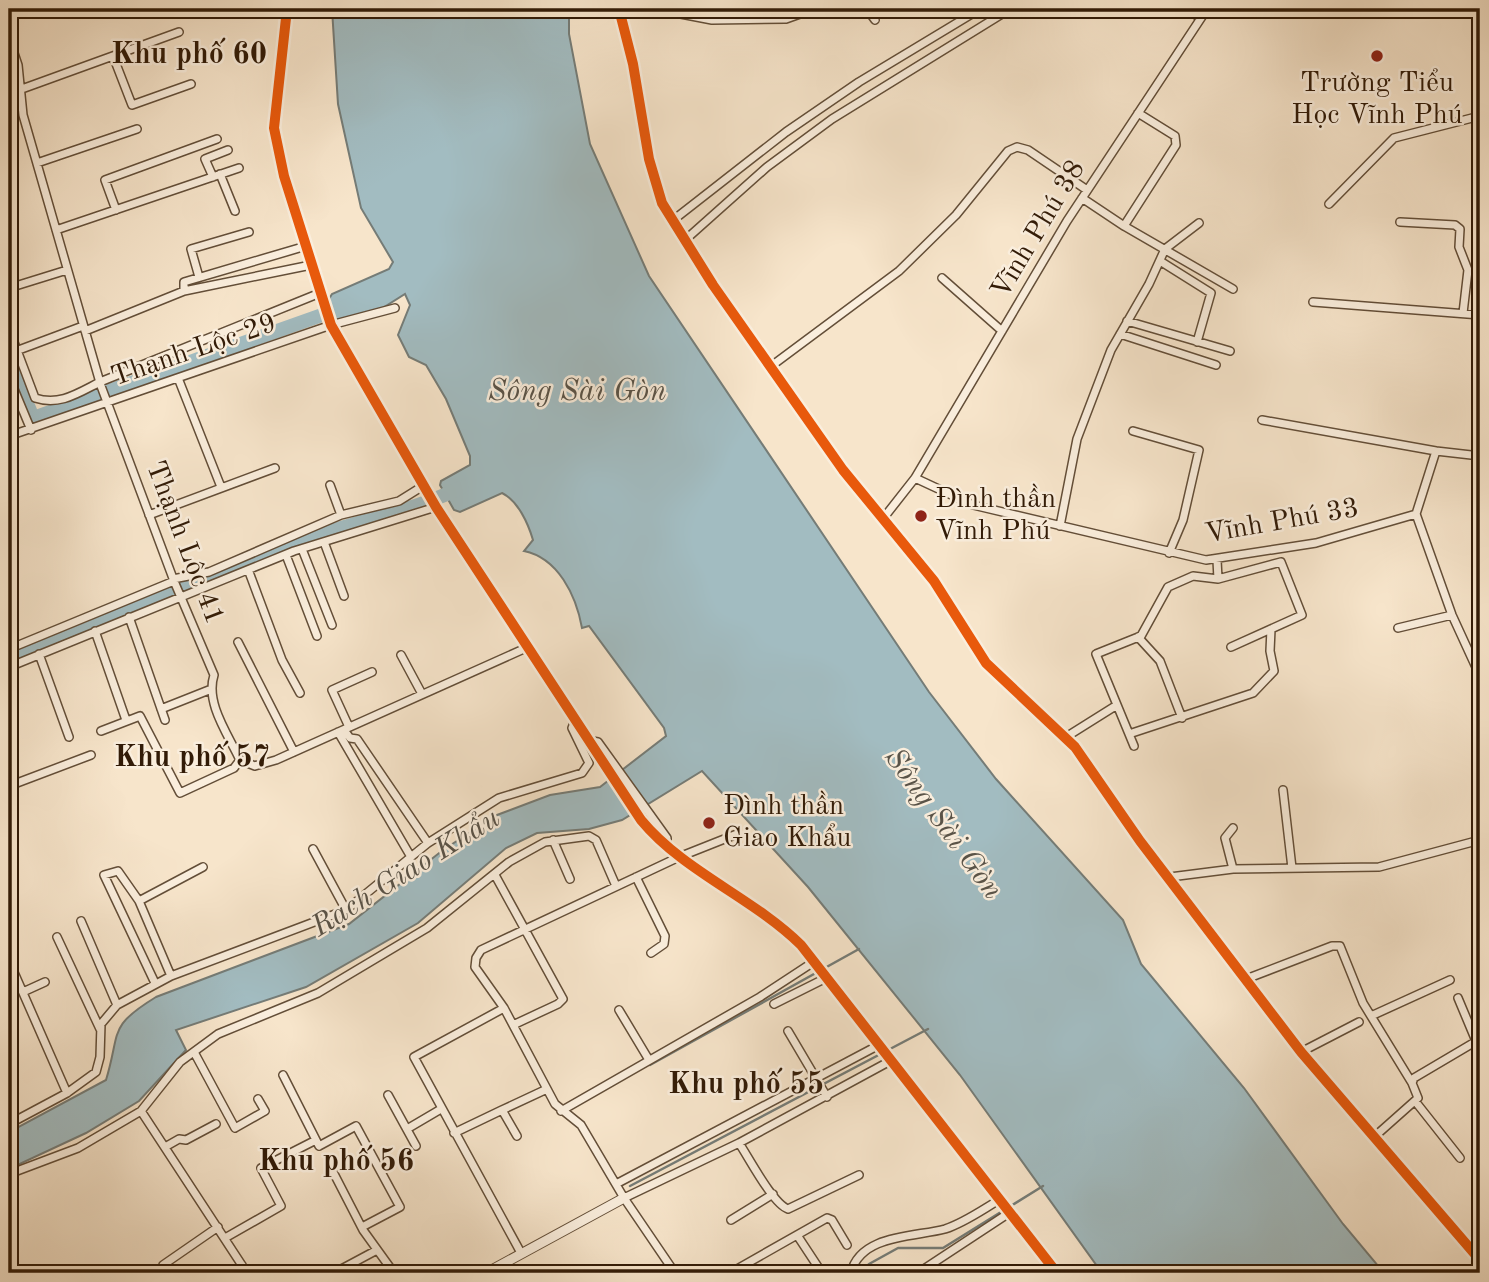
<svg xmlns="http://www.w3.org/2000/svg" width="1489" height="1282" font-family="'Old Standard TT',serif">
<rect width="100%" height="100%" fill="#f7e5cb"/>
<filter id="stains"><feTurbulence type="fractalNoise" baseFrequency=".00286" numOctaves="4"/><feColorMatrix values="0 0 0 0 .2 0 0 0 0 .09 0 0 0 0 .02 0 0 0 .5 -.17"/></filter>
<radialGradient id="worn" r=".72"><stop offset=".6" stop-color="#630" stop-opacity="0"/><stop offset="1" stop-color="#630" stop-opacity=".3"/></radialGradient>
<!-- water -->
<path fill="#a2bcc1" stroke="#757c77" stroke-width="2" d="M332 9H569V34L590 144 649 276 929 692 996 779 1123 920 1141 964 1244 1088 1343 1224 1384 1273H1102L960 1075 808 887 702 771 622 820 589 829 537 833 506 848 418 923 306 987 176 1030 186 1050 139 1101 86 1133 9 1169V1132L106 1080C121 1031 107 1027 156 997L349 924 443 850 497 815 550 795 600 787 666 736 664 728 589 626 582 628C576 595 558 558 524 551L533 540C528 523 518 501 502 493L460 512 454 510 440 485 441 481 470 465V456L446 399 426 365 409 357 398 335 410 305 405 294 381 309 341 321 335 319 329 299 332 294 389 269 393 262 361 208 338 104Z"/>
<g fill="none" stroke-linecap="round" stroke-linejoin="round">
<!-- stream -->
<path stroke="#757c77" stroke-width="2.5" d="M650 1065 859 949
M630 1186 928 1029
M862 1273 869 1264 898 1248H943L1043 1186"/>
<!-- river -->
<path stroke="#a2bcc1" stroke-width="14" d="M9 359 33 418 350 305
M9 657C111 616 213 574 316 536 364 519 416 510 462 487"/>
<defs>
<path id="minor" d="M287 9 274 128 284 176 331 325 436 507 641 820C684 872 752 897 801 945L1057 1273
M867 9 875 20
M1187 9 1200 18
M620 12 660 10 712 20 786 19 814 9
M9 38 18 65 23 115 101 386 174 581 214 675C205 703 228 734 240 760L255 766 276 760 526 648
M113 56 132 105 191 84
M19 90 179 32
M1138 113 1175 136 1176 145 1124 226 1233 289
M37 163 137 129
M220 174 235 211
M213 177 205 159 228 150
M1082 198 1124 226
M1329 204 1394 138 1480 116
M116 210 105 180 217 139
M672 221 786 132 859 82 980 9
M1400 222 1455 225 1460 229 1459 247 1468 270 1463 313
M56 230 239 168
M684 241 767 167 832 119 1010 9
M1160 261 1211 293 1197 342
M199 277 191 249 249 232
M942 278 1002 331
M9 288 67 270
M184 291V282L306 246
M1313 302 1480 315
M1127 321 1230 351
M9 329 35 398C60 406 78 393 100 382L320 293
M85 331 184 291 311 265
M1120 334 1216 365
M16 351 83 326
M770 367 899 271 956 215 1008 151 1017 147 1028 150 1087 190
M9 377 31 430
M178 378 221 487
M1262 420 1436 451
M1133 431 1199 450 1183 520 1169 553
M9 436 331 325 395 308
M1480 456 1436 451 1416 514 1452 615 1480 676
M915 478 973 505 1206 560 1316 543 1416 514
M330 485 341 515 399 501 423 486
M149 515 275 468
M9 516V518
M882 520 915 478 1067 221 1207 9
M1060 526 1077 439 1111 350 1149 284 1165 249 1199 223
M324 542 344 596
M302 549 332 625
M286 555 317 636
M249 572 282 660 300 693
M173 579 209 572 341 515
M1218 579 1281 562 1302 615 1231 647
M129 617 165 720
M1398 628 1452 615
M95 631 126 720
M1138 637 1160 661 1182 718
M238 642 294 752
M9 649 174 581
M39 654 69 737
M401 655 422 694
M9 667 294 551 436 507
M161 709 209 690
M349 727 332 690 372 672
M344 730 350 738 357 739 428 843
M101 731 140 716 180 793 234 768 240 760
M338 732 411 857
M1129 734 1253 693 1274 671 1270 651 1271 629
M1066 737 1117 705
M592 741 598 742 667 838V846
M1134 746 1096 654 1141 636 1168 587 1193 576 1218 579 1217 560
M9 786 91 755
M1478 789 1480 793
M1283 790 1292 868
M9 825 12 832
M1233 828 1225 838 1233 869
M553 840 570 879
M313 849 346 910
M495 875 563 999 558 1004 513 1025
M636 877 665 936 664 944 651 953
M1170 877 1233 869 1379 867 1480 840
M139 901 118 871 104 875 155 983
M81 921 117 1005
M57 937 100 1029
M9 961 67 1093
M171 976 139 901 203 867
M1246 979 1332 946H1340L1363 1003 1412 1083
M23 992 45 982
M1458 998 1476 1041
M774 1004 826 978
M504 1008 414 1057 521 1253
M619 1010 649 1060
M1371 1016 1450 980
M788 1031 827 1097
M194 1052 235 1128 265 1111 258 1099
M1301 1052 1359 1022
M283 1075 316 1140
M388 1095 416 1146
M1415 1101 1460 1158
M141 1111 247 1273
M561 1111 760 997 815 961
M9 1124 67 1093 96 1072 100 1057 101 1024 117 1005 171 976 346 910 428 843 499 798 582 773 589 763 572 728 576 718
M407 1129 441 1109
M454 1133 502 1110
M517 1136 502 1110 547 1089
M1373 1138 1418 1098 1412 1083 1414 1078 1480 1039
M739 1143C749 1158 773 1204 788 1209L859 1175
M165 1147 179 1139 186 1140 216 1124
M329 1164 363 1230 394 1273
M9 1174 78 1148 141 1111 180 1062 218 1034 318 993 427 928 509 862 545 842 589 836 596 840 616 886
M616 1184 879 1045
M624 1198 739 1143 892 1060
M731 1220 773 1194
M797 1235 822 1273
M225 1238 281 1206 261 1168 316 1140 319 1146 356 1126 400 1207 362 1227
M157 1273 162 1270 163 1265 218 1227
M227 1273 242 1265
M334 1273 377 1250
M675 1273 624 1198 581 1125 555 1104 504 1008 475 967 476 958 481 950 679 857 737 834
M730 1273 827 1218 832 1220 847 1245
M851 1273C860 1234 916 1237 945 1229 964 1223 982 1210 999 1200
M918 1273 1009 1213"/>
<path id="tertiary" d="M619 9 633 64 649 159 662 203 713 285 843 470 934 581 986 663 1075 747 1140 841 1301 1052 1480 1260
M486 1273 624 1198"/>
</defs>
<!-- minor casing -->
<use href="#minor" stroke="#634e38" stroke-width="10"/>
<!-- tertiary casing -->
<use href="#tertiary" stroke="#634e38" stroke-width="11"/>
<!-- minor -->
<use href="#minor" stroke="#faeedd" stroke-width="7"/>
<!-- tertiary -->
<use href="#tertiary" stroke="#faeedd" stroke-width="9"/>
<defs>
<path id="cycleway" d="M287 9 274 128 284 176 331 325 436 507 641 820C684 872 752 897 801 945L1057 1273
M619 9 633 64 649 159 662 203 713 285 843 470 934 581 986 663 1075 747 1140 841 1301 1052 1480 1260"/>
</defs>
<!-- cycleway casing -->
<use href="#cycleway" stroke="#faeedd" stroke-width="15"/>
<!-- cycleway -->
<use href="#cycleway" stroke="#e8590c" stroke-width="10"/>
</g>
<!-- markers -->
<g fill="#8f2418" stroke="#faeedd" stroke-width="2.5">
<circle cx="1377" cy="56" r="7"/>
<circle cx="921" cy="516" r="7"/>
<circle cx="709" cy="823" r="7"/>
</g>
<g text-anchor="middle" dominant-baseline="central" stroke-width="5" stroke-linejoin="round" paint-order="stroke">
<!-- poi labels -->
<g font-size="28" fill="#321b07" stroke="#faeedd" text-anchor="start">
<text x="1377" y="84" text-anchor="middle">Trường Tiểu<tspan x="1377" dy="32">Học Vĩnh Phú</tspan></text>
<text x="935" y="500">Đình thần<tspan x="935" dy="32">Vĩnh Phú</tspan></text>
<text x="723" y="807">Đình thần<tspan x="723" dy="32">Giao Khẩu</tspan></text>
</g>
<!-- street labels -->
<g font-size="28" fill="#321b07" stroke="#faeedd">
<text transform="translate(1039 230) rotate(-59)">Vĩnh Phú 38</text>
<text transform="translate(194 351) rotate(-19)">Thạnh Lộc 29</text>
<text transform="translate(1282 522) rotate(-10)">Vĩnh Phú 33</text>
<text transform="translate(184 543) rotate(69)">Thạnh Lộc 41</text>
</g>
<!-- neighbourhood labels -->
<g font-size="30" font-weight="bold" fill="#321b07" stroke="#faeedd">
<text x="189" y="55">Khu phố 60</text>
<text x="192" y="758">Khu phố 57</text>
<text x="746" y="1085">Khu phố 55</text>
<text x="336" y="1162">Khu phố 56</text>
</g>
<!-- water labels -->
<g font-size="30" font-style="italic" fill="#595348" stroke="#faeedd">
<text x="577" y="392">Sông Sài Gòn</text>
<text transform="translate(943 824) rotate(54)">Sông Sài Gòn</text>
<text transform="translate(406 873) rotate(-32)">Rạch Giao Khẩu</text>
</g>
</g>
<!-- margin -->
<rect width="1489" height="1282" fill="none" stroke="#f7e5cb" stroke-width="35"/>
<rect x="10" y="10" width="1468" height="1261" fill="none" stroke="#321b07" stroke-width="3.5"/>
<rect x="18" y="18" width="1454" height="1247" fill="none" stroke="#321b07" stroke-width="2"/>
<rect width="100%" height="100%" filter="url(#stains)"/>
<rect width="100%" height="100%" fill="url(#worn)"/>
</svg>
